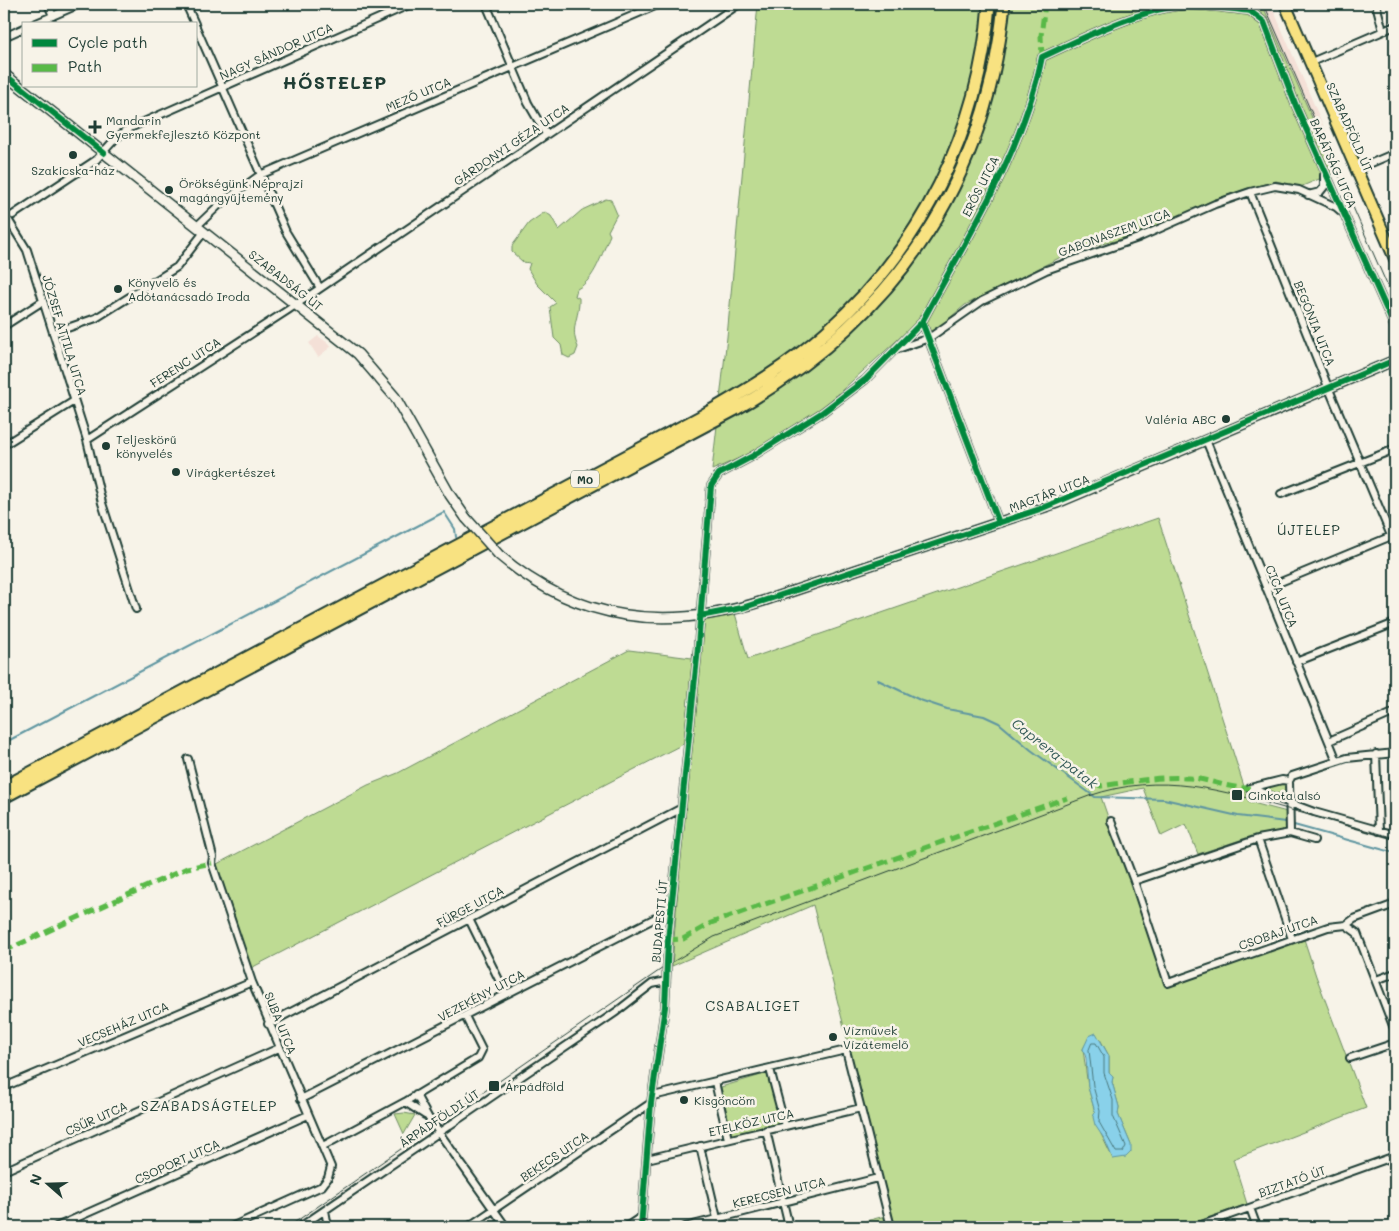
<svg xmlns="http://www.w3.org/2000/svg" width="1399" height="1231" font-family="Mali,sans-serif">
<rect width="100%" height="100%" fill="#f7f3e8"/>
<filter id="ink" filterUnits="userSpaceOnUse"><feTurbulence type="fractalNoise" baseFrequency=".02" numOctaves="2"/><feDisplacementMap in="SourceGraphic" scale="10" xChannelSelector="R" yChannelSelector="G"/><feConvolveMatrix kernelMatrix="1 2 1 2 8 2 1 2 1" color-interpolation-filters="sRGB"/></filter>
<g filter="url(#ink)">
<!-- built -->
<path fill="#f4e0d7" d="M1262 4H1271L1342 170 1336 172Z
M318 336 332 346 318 357 309 343Z"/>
<!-- green -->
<path fill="#bedb93" stroke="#6e8c64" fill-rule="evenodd" d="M758 4H1262L1336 172 1300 187 1276 181 1249 188 1213 200 1155 227 1119 240 1075 250 965 305 926 338 916 323 819 411 749 454 712 470 727 337Z
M606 199 611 200 617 214 608 231 610 235C602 253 595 280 577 289L575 296 579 298C580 318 569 327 578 347L575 355 569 358 563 355 561 345 554 338 550 307 556 303 537 284 528 269 530 263 523 262 512 252V246L529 223 545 212 551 216 559 230 582 210Z
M1158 518 1249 802 1287 812V831L1255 835 1198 854 1186 824 1161 836 1143 788 1101 797 1165 982 1303 936 1316 976 1366 1108 1233 1159 1247 1204 1182 1227H895L813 905 672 966 689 741 251 968 215 865 368 785 398 773 629 650 692 658 698 621 734 610 748 659ZM1090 1036 1100 1039 1109 1056V1073L1113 1077 1112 1082 1119 1107 1118 1114 1131 1145 1113 1159 1101 1134 1088 1087 1083 1049Z
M1282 782 1286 785V800L1259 789Z
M768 1073 780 1119 779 1125 732 1135 721 1087Z
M404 1113 415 1115 404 1134 395 1114Z
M885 1216 887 1227H867L866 1221Z"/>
<!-- water -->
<path fill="#89d1ea" stroke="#5f96a1" d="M1096 1033 1109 1056V1073L1113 1077 1112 1082 1119 1107 1118 1114 1131 1145V1152L1126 1157 1113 1159 1105 1140 1095 1125 1093 1117 1095 1112 1088 1087 1086 1058 1083 1049 1089 1036Z"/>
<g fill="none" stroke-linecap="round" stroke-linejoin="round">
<!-- shore -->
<path stroke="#49787d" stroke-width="1" d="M1092 1043H1096L1104 1057V1073L1113 1100V1116L1126 1146 1123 1152H1116L1099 1122 1100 1111 1093 1086 1089 1050Z"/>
<!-- stream -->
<path stroke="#5f96a1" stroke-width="2" d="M878 680 920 700 947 709 984 716 999 723 1031 750 1095 797 1164 799 1238 816 1285 822
M4 743 444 512 455 529 456 537
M1294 825 1395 853"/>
<defs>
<path id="street" d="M48 4 53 16
M186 4 195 24
M486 4 528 103 546 134
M1376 4 1383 31
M34 24 80 4
M196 27 286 232 320 288
M4 37 24 28
M1309 63 1395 26
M1355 170 1395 153
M1250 192 1326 382 1395 545
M1308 195 1320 192 1324 187V175
M4 213 27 250 87 440 102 503 136 609
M13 215 96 160 116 138 130 128 411 4
M197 226 219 205 260 175 660 4
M4 326 43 301
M53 333 96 318 177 267 204 232
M895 350 929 338 982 301 1046 270 1138 238 1215 204 1250 192 1275 186 1299 190 1336 207 1343 213
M87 440 288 310 739 4
M1206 440 1337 761
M4 445 74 401
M1281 494 1395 449
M999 523 922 322C967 237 1023 152 1042 57 1083 38 1140 9 1185 5 1201 4 1232 9 1250 11L1264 22 1296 106 1395 328
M1266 588 1394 535
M1296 662 1395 623
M1329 741 1395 712
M1376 754 1379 831
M188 759 213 857 212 863 252 982 331 1167 328 1178 322 1186 231 1227
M1250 788 1314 812 1395 835
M1250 788 1282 780 1289 781
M1111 821 1134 881 1168 983 1328 927 1346 925 1354 919 1395 904
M1290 833 1289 781 1292 776 1347 758 1395 753
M1258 839 1292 939
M1134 881 1258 839 1290 833 1314 840
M469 919 506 994
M1346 925 1357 933 1395 1031
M1376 980 1395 973
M268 1024 682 808
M1350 1058 1395 1043
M770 1069 785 1126
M715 1082 728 1139
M4 1087 252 982
M416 1095 428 1117 506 1227
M653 1096 846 1050 891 1227
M301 1099 671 910
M405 1102 425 1115
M766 1130 789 1227
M323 1146 405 1102 478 1058 482 1050 465 1016
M700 1146 719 1227
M647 1159 861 1108
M4 1171 279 1048
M1250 1208 1257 1227
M325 1210 328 1227
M56 1227 308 1115
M300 1227 616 1012 652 984 666 981
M468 1227 651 1103
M626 1227 641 1217
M641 1227 651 1103 665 1007 668 940 697 658 711 486 719 474 751 457 823 412 865 380 922 322
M685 1227 878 1178
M1196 1227 1395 1156"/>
<path id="secondary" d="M4 74 358 354 395 397 450 495 466 518
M499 555C578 622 666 632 763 601L1057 503 1395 360"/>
<path id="primary" d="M1285 4 1395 259"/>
<path id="highway" d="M4 787 700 417C744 392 788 366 826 332 921 249 980 130 989 4
M4 797 734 410C892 320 986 187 1004 4"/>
</defs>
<!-- street casing -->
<use href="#street" stroke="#1f3d34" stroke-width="10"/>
<!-- secondary casing -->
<use href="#secondary" stroke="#1f3d34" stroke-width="12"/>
<!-- primary casing -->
<use href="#primary" stroke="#1f3d34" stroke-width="14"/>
<!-- highway casing -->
<use href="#highway" stroke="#1f3d34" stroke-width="15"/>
<!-- street -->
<use href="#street" stroke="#f7f3e8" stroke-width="6"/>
<!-- secondary -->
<use href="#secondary" stroke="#f7f3e8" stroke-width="9"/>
<!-- primary -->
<use href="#primary" stroke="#f8e281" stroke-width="10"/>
<!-- highway -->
<use href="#highway" stroke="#f8e281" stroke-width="11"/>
<!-- tram -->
<path stroke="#1f3d34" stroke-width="1" d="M1264 4 1395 303
M288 1227 666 966 714 937 1089 796C1162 771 1220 790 1291 810 1326 820 1361 828 1395 838"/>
<defs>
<path id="secondary-bridge" d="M466 518 499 555"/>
</defs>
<!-- secondary-bridge casing -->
<use href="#secondary-bridge" stroke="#1f3d34" stroke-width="12" stroke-linecap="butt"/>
<!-- secondary-bridge -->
<use href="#secondary-bridge" stroke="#f7f3e8" stroke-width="9"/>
<!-- quiet -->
<path stroke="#58b947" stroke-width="5" stroke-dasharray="10 5" stroke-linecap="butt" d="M1042 57 1041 36 1045 4
M1094 782 1101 786C1131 782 1159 776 1189 778 1210 779 1229 789 1250 788
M668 940 683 939 711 923 1067 798
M4 951 187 868 212 863"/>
<defs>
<path id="cycleway" d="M4 74 104 153
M999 523 922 322C967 237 1023 152 1042 57 1083 38 1140 9 1185 5 1201 4 1232 9 1250 11L1264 22 1296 106 1395 328
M700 616 742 608 1040 509 1395 360
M641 1227 651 1103 665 1007 668 940 697 658 711 486 719 474 751 457 823 412 865 380 922 322"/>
</defs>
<!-- cycleway casing -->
<use href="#cycleway" stroke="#f7f3e8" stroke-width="9"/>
<!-- cycleway -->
<use href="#cycleway" stroke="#00873e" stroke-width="6"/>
</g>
</g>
<!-- markers -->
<g fill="#1f3d34" stroke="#f7f3e8" stroke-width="2">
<path d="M92.5 119.5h5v5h5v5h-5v5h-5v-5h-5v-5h5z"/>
<circle cx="73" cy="155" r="5"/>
<circle cx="169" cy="190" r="5"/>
<circle cx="118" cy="289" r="5"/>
<circle cx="1226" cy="419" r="5"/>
<circle cx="106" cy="446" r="5"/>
<circle cx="176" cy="472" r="5"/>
<rect x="1231" y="789" width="12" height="12" rx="2.5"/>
<circle cx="833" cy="1037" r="5"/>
<rect x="488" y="1080" width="12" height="12" rx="2.5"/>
<circle cx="684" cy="1100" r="5"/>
</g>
<g text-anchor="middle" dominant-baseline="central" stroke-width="5" stroke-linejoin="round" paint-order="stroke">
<!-- shield labels -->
<rect fill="#f7f3e8" stroke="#60746a" stroke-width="1" x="571" y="470.5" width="28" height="17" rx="4"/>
<g font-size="11" font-weight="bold" fill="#1f3d34">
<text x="585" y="479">M0</text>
</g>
<!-- street labels -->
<g font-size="12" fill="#1f3d34" stroke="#f7f3e8">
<text transform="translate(276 51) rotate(-24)">NAGY SÁNDOR UTCA</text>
<text transform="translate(418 94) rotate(-23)">MEZŐ UTCA</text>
<text transform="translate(1350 127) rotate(66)">SZABADFÖLD ÚT</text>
<text transform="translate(511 144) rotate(-34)">GÁRDONYI GÉZA UTCA</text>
<text transform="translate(1334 163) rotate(66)">BARÁTSÁG UTCA</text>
<text transform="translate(980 186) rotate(-63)">ERŐS UTCA</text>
<text transform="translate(1114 232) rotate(-20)">GABONASZEM UTCA</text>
<text transform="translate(286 280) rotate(38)">SZABADSÁG ÚT</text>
<text transform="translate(1315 323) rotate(68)">BEGÓNIA UTCA</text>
<text transform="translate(65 335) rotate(73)">JÓZSEF ATTILA UTCA</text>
<text transform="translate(185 362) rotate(-33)">FERENC UTCA</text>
<text transform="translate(1049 493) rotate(-21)">MAGTÁR UTCA</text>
<text transform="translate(1282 596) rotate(68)">CICA UTCA</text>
<text transform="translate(470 906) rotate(-28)">FÜRGE UTCA</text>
<text transform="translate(659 921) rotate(-85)">BUDAPESTI ÚT</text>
<text transform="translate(1278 932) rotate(-19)">CSOBAJ UTCA</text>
<text transform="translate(481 995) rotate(-28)">VEZEKÉNY UTCA</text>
<text transform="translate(281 1023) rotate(68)">SUBA UTCA</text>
<text transform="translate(123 1024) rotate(-23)">VECSEHÁZ UTCA</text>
<text transform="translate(96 1118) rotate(-24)">CSŰR UTCA</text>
<text transform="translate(439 1118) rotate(-34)">ÁRPÁDFÖLDI ÚT</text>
<text transform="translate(751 1122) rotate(-13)">ETELKÖZ UTCA</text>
<text transform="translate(554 1156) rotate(-34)">BEKECS UTCA</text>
<text transform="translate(177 1161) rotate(-24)">CSOPORT UTCA</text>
<text transform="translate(1292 1181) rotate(-20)">BIZTATÓ ÚT</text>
<text transform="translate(779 1192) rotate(-14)">KERECSEN UTCA</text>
</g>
<!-- poi labels -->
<g font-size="12" fill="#1f3d34" stroke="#f7f3e8" text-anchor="start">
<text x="106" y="120">Mandarin<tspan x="106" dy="14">Gyermekfejlesztő Központ</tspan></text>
<text x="73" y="170" text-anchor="middle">Szakicska-ház</text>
<text x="179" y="183">Örökségünk Néprajzi<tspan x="179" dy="14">magángyűjtemény</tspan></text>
<text x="128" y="282">Könyvelő és<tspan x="128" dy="14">Adótanácsadó Iroda</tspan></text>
<text x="1216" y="419" text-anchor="end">Valéria ABC</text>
<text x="116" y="439">Teljeskörű<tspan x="116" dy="14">könyvelés</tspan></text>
<text x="186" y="472">Virágkertészet</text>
<text x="1248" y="795">Cinkota alsó</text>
<text x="843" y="1030">Vízművek<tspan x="843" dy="14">Vízátemelő</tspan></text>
<text x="505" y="1086">Árpádföld</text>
<text x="694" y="1100">Kisgöncöm</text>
</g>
<!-- neighbourhood labels -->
<g font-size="14" letter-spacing="1" fill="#1f3d34" stroke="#f7f3e8">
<text x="1309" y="529">ÚJTELEP</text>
<text x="753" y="1005">CSABALIGET</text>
<text x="209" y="1105">SZABADSÁGTELEP</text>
</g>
<!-- water labels -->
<g font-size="14" font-style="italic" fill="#345b58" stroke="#f7f3e8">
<text transform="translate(1055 753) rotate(38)">Caprera-patak</text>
</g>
<!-- district labels -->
<g font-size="18" font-weight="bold" letter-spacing="1" fill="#1f3d34" stroke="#f7f3e8">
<text x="335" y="82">HŐSTELEP</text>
</g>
</g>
<!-- margin -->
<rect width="1399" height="1231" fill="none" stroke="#f7f3e8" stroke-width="20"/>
<rect x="10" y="10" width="1379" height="1211" fill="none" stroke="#1f3d34" stroke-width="2" filter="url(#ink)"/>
<!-- legend -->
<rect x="22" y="22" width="175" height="65" fill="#f7f3e8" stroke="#a1aaa0"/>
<rect x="32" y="39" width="25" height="8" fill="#00873e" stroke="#a1aaa0"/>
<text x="68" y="48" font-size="15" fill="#1f3d34">Cycle path</text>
<rect x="32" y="64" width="25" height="8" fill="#58b947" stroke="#a1aaa0"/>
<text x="68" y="72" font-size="15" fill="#1f3d34">Path</text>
<!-- north arrow -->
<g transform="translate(48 1184) rotate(290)" stroke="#f7f3e8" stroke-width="4" paint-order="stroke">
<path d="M0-4L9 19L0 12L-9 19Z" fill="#1f3d34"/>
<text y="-8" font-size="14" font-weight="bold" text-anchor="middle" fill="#1f3d34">N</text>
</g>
</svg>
